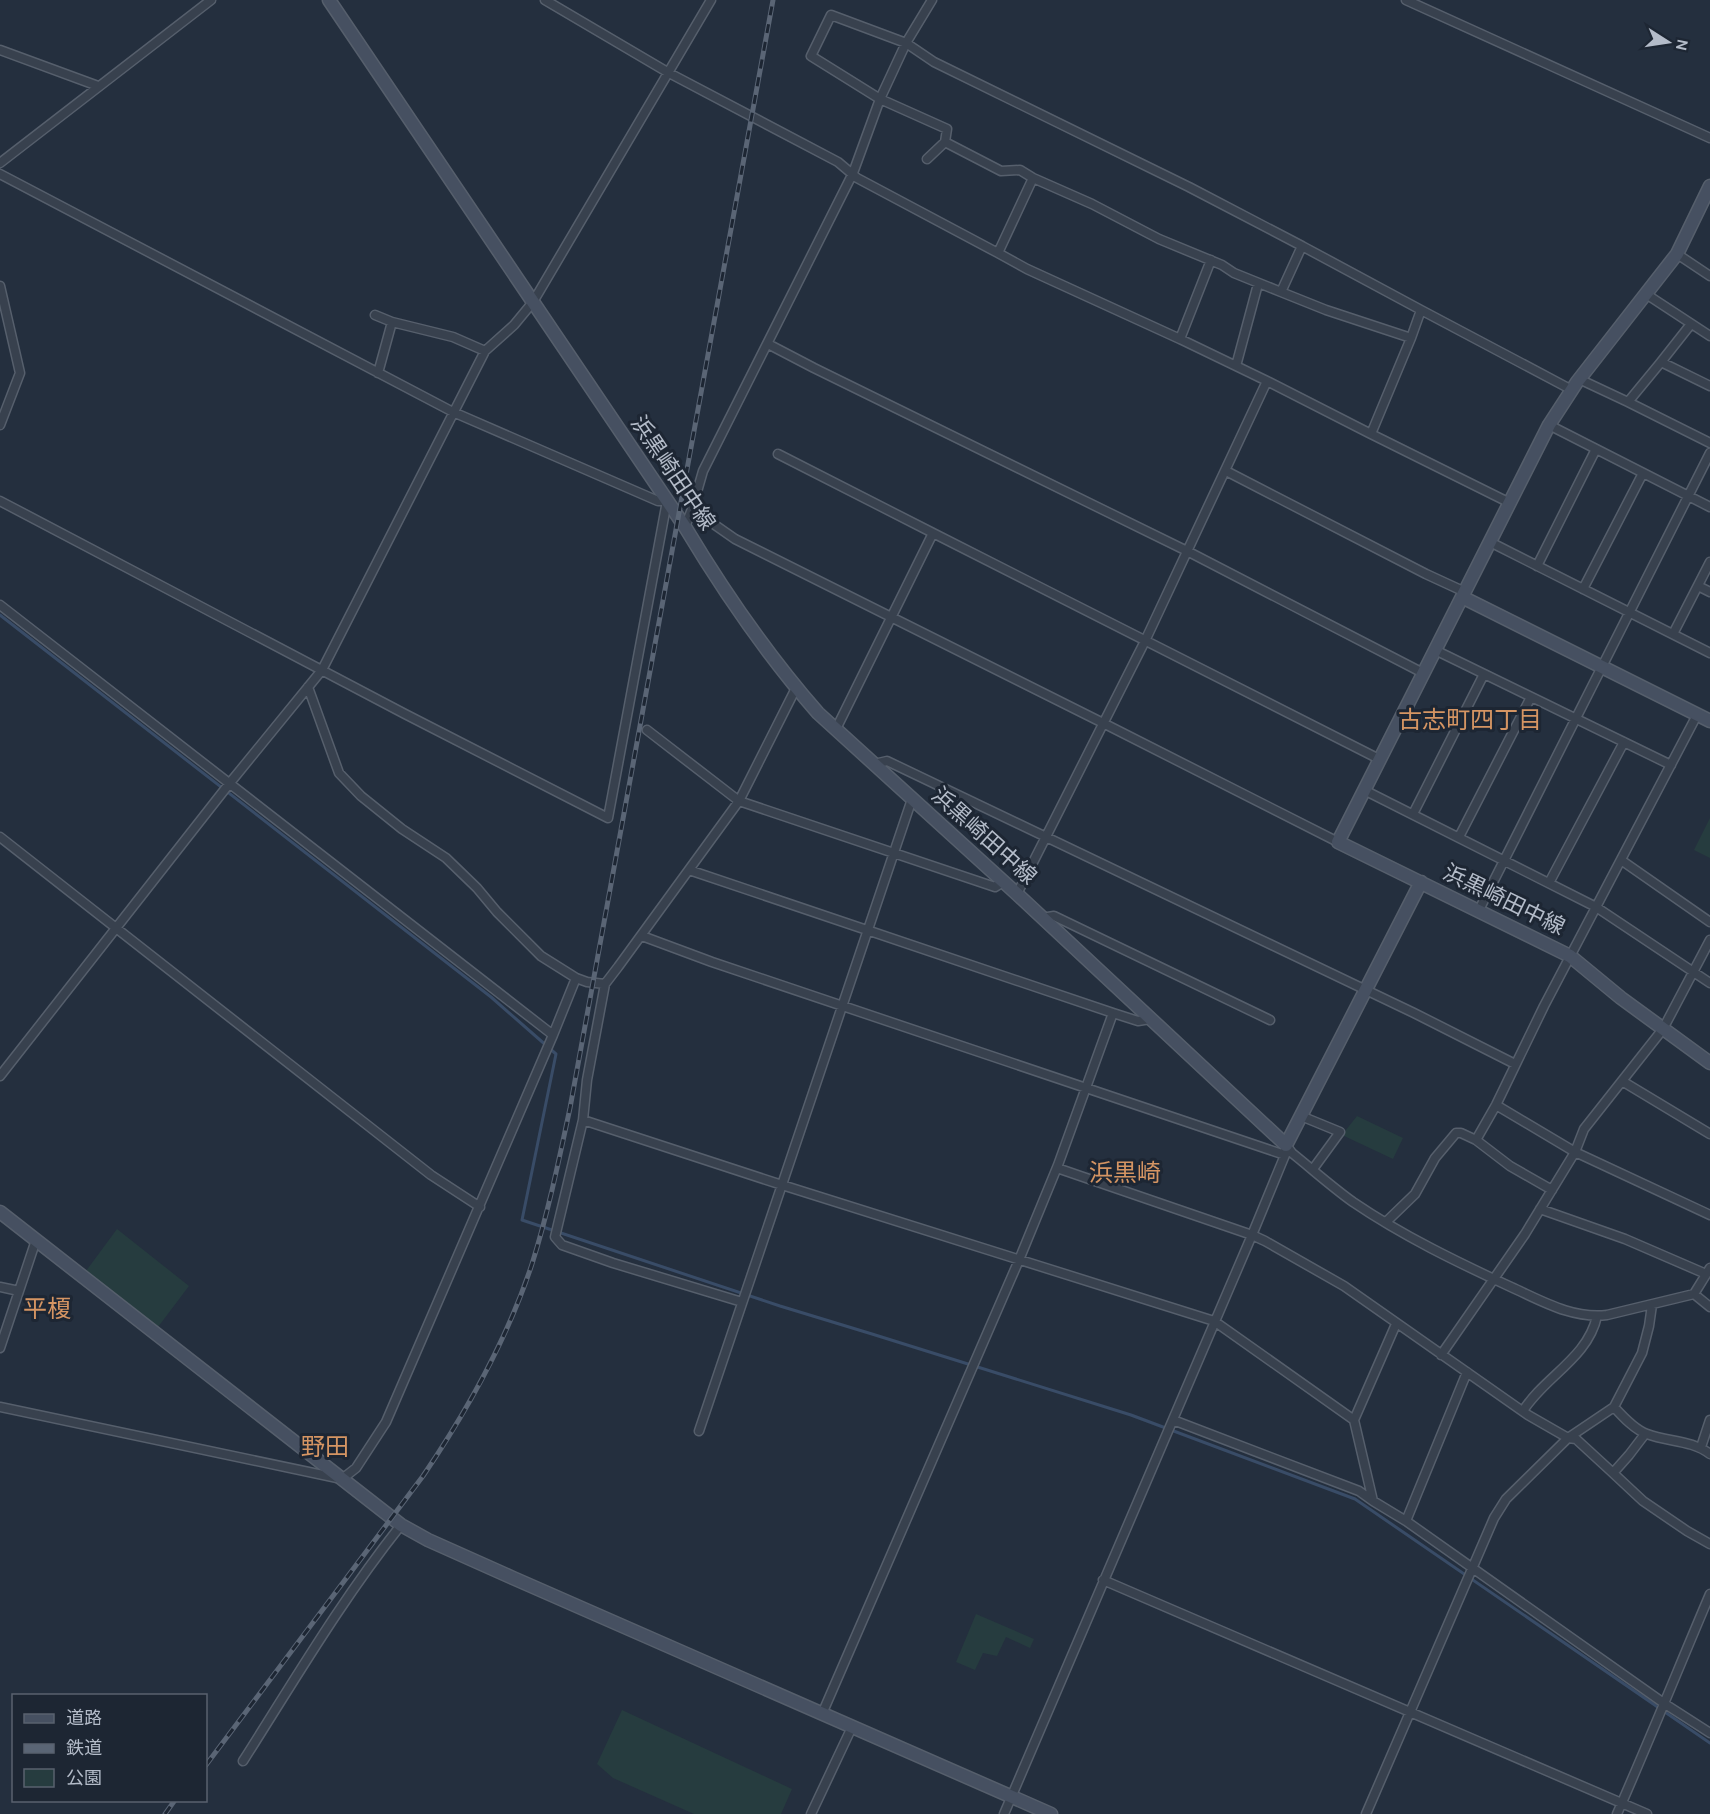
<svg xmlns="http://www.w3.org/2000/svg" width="1710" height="1814" font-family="Karla,'Noto Sans JP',sans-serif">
<rect width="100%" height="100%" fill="#242f3e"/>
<!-- green -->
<path fill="#263c3f" d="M1710 818V858L1694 850Z
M1357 1116 1403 1138 1393 1159 1342 1135Z
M117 1229 189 1286 158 1327 86 1271Z
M976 1614 1034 1639 1030 1648 1006 1637 997 1656 983 1653 975 1670 956 1662Z
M622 1710 792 1789 781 1814H694L613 1778 597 1764Z"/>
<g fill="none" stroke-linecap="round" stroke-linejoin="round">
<!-- stream -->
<path stroke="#394c67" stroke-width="3" d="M0 615 491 997 556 1054 522 1220 780 1306 872 1334 1131 1415 1355 1499 1710 1743"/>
<defs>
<path id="street" d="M545 0 669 73 838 162 857 178 998 253
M1406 0 1710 138
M831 15 906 43 934 62 1189 187 1302 246 1281 292 1234 273 1222 265 1159 239 1092 204 1033 178 1020 170 1001 171 945 142 947 129 880 99 811 56Z
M0 50 98 86
M927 159 945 142
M0 163 211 0
M0 174 453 412 658 501H667L608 818 405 714 0 501
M1033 178 998 253 1027 269 1180 339
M1677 254 1710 276
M1211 260 1180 339 1236 366
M0 286 20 373 0 425
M1281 292 1326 310 1411 338 1421 310 1302 246
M1646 294 1710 336
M1421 310 1572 390
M375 315 392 322
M1691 324 1661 362 1710 386
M768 344 814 368 1187 551 1423 673
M1661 362 1628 402 1710 443
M378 373 392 322 453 337 485 351
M1579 379 1628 402
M1267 381 1371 434 1411 338
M1549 425 1710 507
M1371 434 1510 503
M778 454 933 533 836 729
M1226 471 1426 574 1465 592
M692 509 735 539 1103 723 1338 842
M685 527 692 509 703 471 853 173 880 99 906 43 932 0
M933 533 1379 759
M1490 542 1710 653
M1537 566 1596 449
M1698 586 1710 592
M1583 589 1643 473
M0 605 553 1035
M1673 634 1710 562
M1435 650 1671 765
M647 730 739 801 995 887 1003 882
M874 764 887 761 1414 1013 1515 1064
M1364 790 1596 907 1710 983
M1413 814 1484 674
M0 837 431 1175 480 1207
M1459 837 1531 697
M1621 860 1710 922
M689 870 1113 1013
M1549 883 1624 742
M1017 894 1145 641 1267 381 1236 366 1258 284
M1479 910 1710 453
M1042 918 1054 916 1270 1020
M642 936 712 962 1285 1155
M576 978 587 982 605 984 618 967 739 801 796 688
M605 984 587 1080 583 1120 555 1237 562 1245 613 1263 742 1302
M0 1076 229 784 322 670 485 351 514 325 533 302 711 0
M1622 1081 1710 1134
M1496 1105 1575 1152 1710 1215
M1301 1116 1340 1132 1313 1169
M583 1120 782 1185 1214 1321 1354 1420 1396 1324
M1286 1145 1292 1153C1312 1169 1332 1187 1353 1202 1403 1236 1457 1262 1511 1287 1542 1301 1572 1319 1607 1315L1694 1294 1710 1268
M1057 1168 1252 1235 1265 1241 1344 1286 1528 1415 1568 1438 1576 1439 1613 1473 1629 1455 1645 1434
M1552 1190 1510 1166 1476 1140 1496 1105 1544 1006 1697 715
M1540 1209 1625 1239 1706 1274
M1386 1222 1415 1194 1435 1158 1456 1133H1461L1476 1140
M0 1287 19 1291
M1694 1294 1710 1307
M0 1348 36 1240
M1441 1355 1525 1234 1575 1152 1584 1129 1663 1029 1710 940
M0 1407 342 1479 356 1468 386 1422 553 1035 576 978 541 956 497 912 477 888 446 858 402 829 361 796 339 773 308 687
M1614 1407C1623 1417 1635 1430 1647 1434 1668 1442 1692 1440 1710 1454
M1523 1411C1544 1377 1588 1358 1597 1316
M1173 1420 1359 1491 1373 1501 1354 1420
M699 1431 912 799
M1701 1447 1710 1420
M1613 1473 1643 1501 1687 1531 1710 1544
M1373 1501 1406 1521 1467 1372
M1406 1521 1665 1704 1710 1733
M1103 1580 1647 1814
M822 1714 1019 1260 1058 1165 1113 1013 1138 1021 1150 1019
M243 1761C294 1681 342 1599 401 1525
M811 1814 852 1727
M1004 1814 1252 1235 1285 1155 1286 1145
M1366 1814 1494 1518 1506 1499 1568 1438 1614 1407 1642 1353 1649 1326 1652 1305
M1617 1814C1649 1741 1679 1667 1710 1594"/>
<path id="secondary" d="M329 0 685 527C724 592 768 656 818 713L1017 894 1286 1145 1421 882
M1710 186 1677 254 1577 382 1549 425 1338 842 1570 956 1621 998 1710 1063
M1462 597 1710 721
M0 1212 401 1525 428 1540 513 1578 1051 1814"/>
</defs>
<!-- street casing -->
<use href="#street" stroke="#565f6c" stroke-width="11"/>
<!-- secondary casing -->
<use href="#secondary" stroke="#565f6c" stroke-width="15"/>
<!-- street -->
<use href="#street" stroke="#38414e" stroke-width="8"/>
<!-- secondary -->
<use href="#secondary" stroke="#465061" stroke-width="12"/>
<defs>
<path id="rail" d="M206 1765 423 1476C467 1411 507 1340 532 1264 548 1213 559 1160 570 1108L773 0
M165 1814 175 1800"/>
</defs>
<!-- rail casing -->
<use href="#rail" stroke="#5a6575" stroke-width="5"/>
<!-- rail -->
<use href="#rail" stroke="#1d2633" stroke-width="3" stroke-dasharray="9" stroke-linecap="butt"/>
</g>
<g text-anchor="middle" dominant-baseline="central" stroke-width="6" stroke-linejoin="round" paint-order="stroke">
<!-- street labels -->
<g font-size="22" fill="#b4bcc9" stroke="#1d2633">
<text transform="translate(673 473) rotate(56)">浜黒崎田中線</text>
<text transform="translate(984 836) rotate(42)">浜黒崎田中線</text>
<text transform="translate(1504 900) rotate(26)">浜黒崎田中線</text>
</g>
<!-- neighbourhood labels -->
<g font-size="24" fill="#d59563" stroke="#1d2633">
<text x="1470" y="720">古志町四丁目</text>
<text x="1125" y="1173">浜黒崎</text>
<text x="47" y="1309">平榎</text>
<text x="325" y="1447">野田</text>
</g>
</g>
<!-- legend -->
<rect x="12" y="1694" width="195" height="108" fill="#1d2633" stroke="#59626f" stroke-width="1.5"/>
<rect x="24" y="1714" width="30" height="9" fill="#465061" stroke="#59626f" stroke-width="1.5"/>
<text x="66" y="1724" font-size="18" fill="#b4bcc9">道路</text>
<rect x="24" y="1744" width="30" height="9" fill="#5a6575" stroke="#59626f" stroke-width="1.5"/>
<text x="66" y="1754" font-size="18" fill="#b4bcc9">鉄道</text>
<rect x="24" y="1769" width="30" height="18" fill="#263c3f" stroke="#59626f" stroke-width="1.5"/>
<text x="66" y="1784" font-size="18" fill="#b4bcc9">公園</text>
<!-- north arrow -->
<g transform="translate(1668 42) rotate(102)" stroke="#1d2633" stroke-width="4.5" paint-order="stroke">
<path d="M0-4.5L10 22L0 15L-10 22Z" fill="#b4bcc9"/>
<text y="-9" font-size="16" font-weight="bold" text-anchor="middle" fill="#b4bcc9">N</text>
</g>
</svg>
